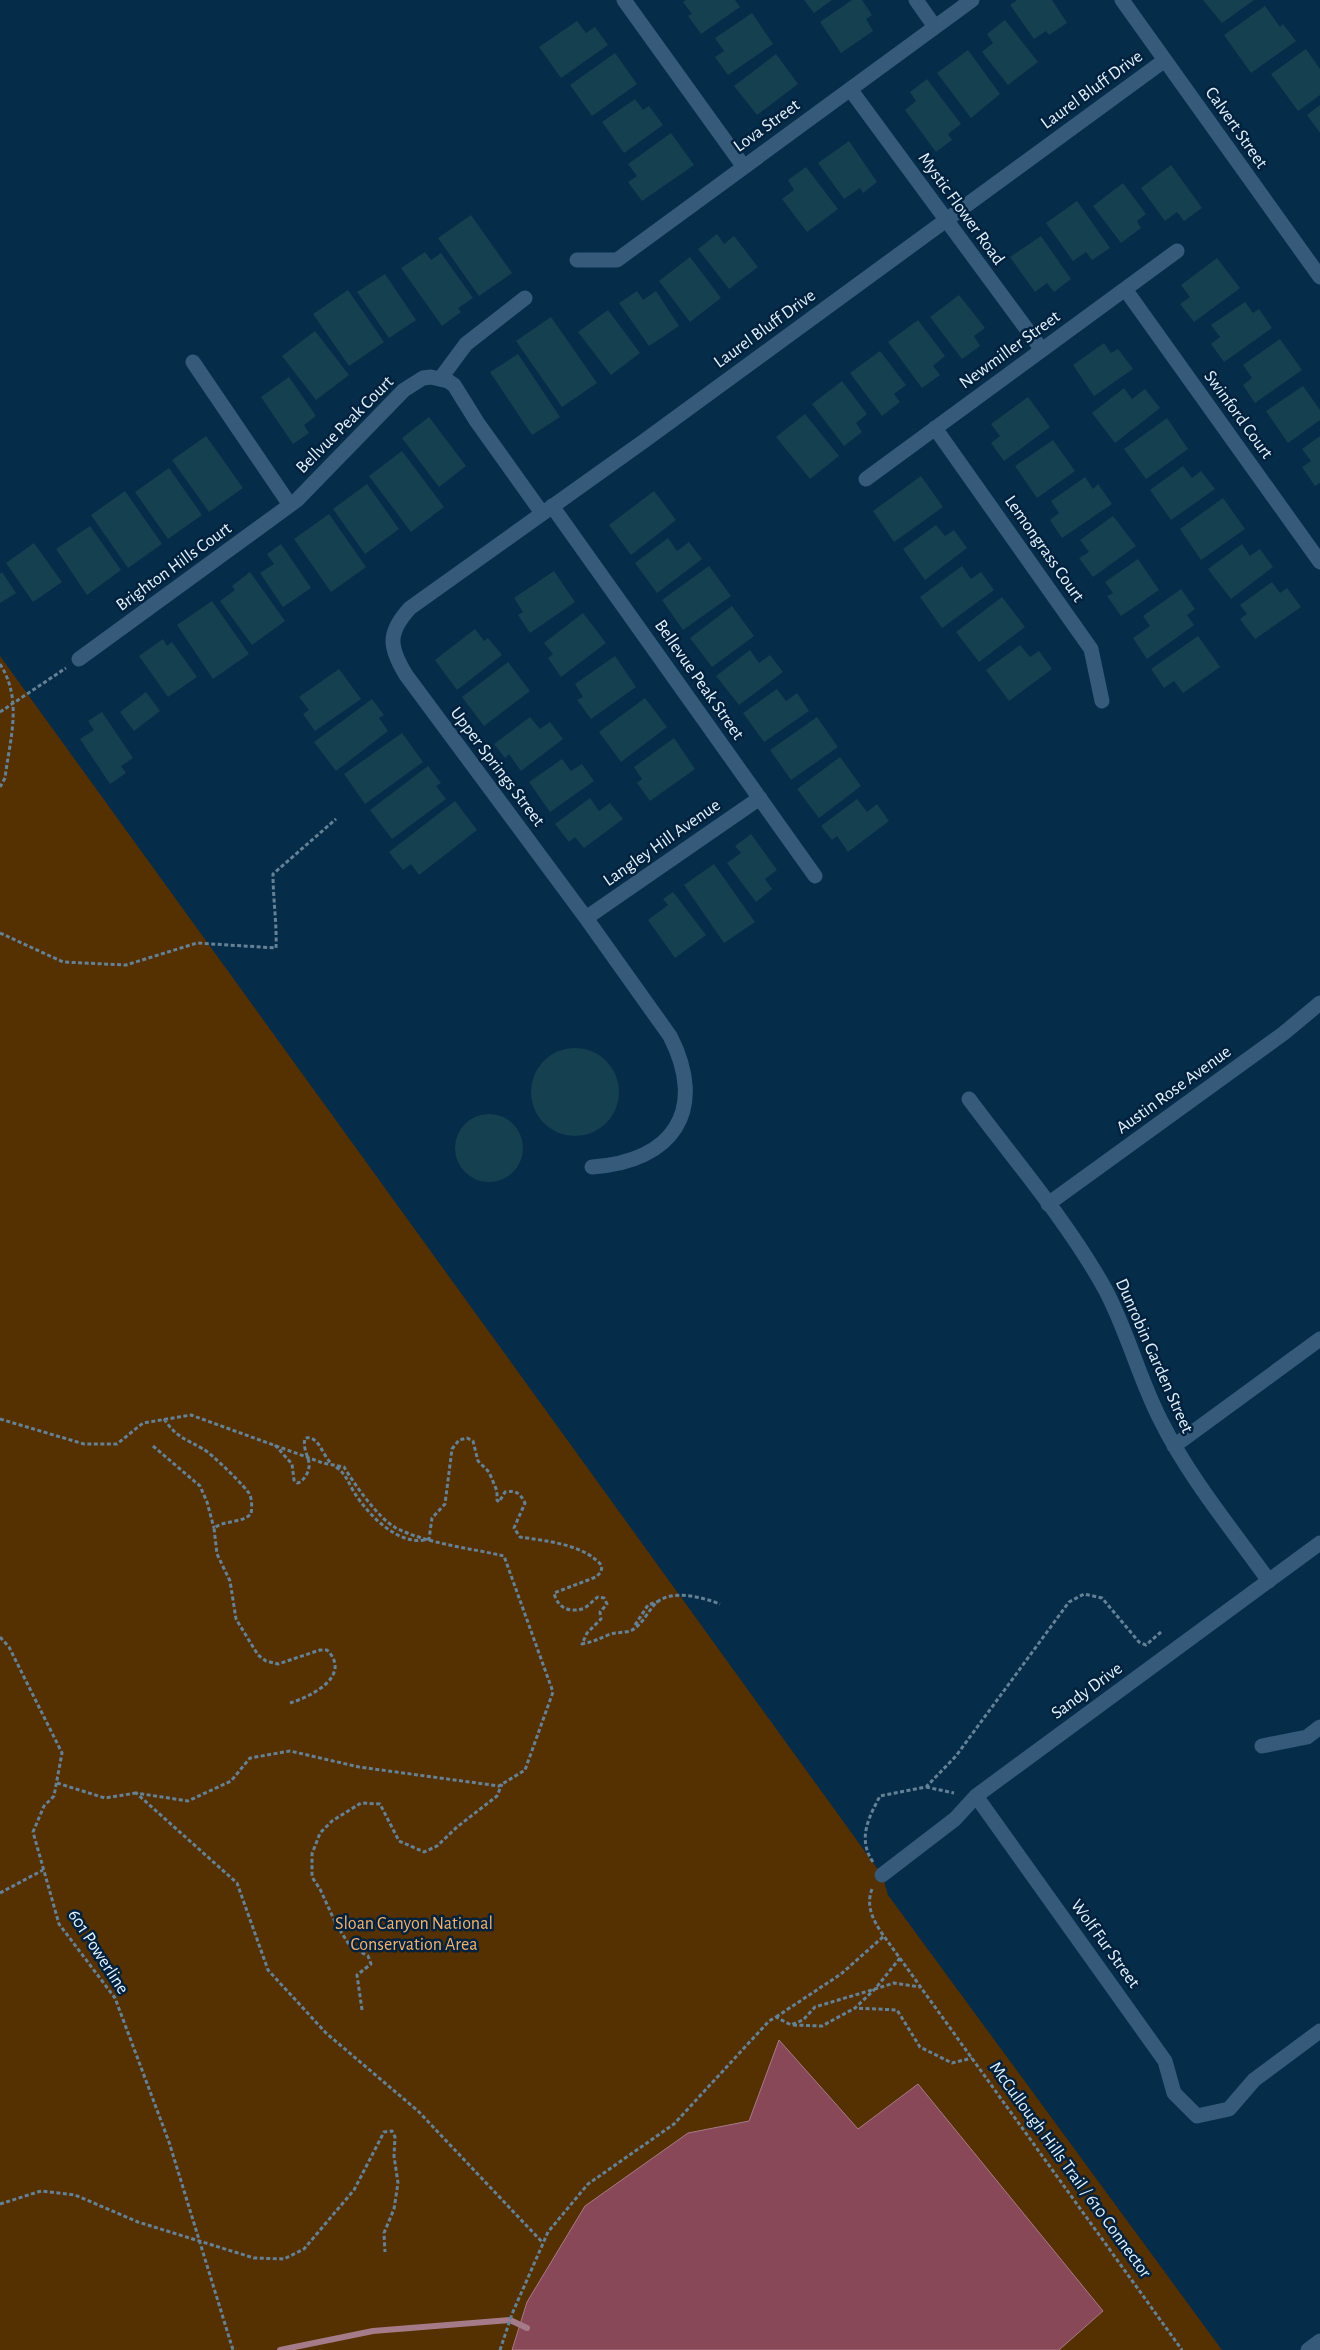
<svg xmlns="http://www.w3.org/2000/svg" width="1320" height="2350" font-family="'Alegreya Sans',sans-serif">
<rect width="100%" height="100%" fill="#052c49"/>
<!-- green -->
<path fill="#553000" d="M0 656 882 1875 888 1895 1222 2350H0Z"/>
<!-- water -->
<path fill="#894857" stroke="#a57b89" d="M779 2040 858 2129 918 2084 1103 2311 1059 2350H512L527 2302 585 2206 688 2133 749 2121Z"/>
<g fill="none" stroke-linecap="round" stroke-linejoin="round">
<!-- stream -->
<path stroke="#a57b89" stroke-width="6" d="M280 2350 373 2331 510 2320 527 2328"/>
</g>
<!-- building -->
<path fill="#154050" d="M686 0H735L740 7 701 34 688 16 692 14 683 2Z
M804 0H832L814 13Z
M852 0H862L872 15 866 19 873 31 841 53 820 22Z
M1017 0H1052L1067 23 1049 35 1046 31 1034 39 1010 5Z
M1203 0H1254L1222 23Z
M1265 6 1280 27 1283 24 1296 41 1251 73 1224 35Z
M752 13 773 44 728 75 715 57 724 51 715 38Z
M1005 20 1038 62 1008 85 982 52 993 43 987 34Z
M577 21 586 33 595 27 608 45 561 78 539 47Z
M1306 49 1320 69V95L1298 111 1271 74Z
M968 50 1000 94 971 118 937 73Z
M615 53 637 84 592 116 570 85Z
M776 54 798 84 757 115 734 86Z
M927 79 961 124 948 134 952 140 936 152 905 110 916 101 910 92Z
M635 99 643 110 649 106 663 125 624 153 602 122Z
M1320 105V133L1307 115Z
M671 133 694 165 642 201 628 182 637 176 628 164Z
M849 141 877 182 863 193 860 188 844 199 818 163Z
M1171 165 1202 208 1184 221 1177 212 1165 221 1141 188Z
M806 167 838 209 807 232 782 199 794 190 788 180Z
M1123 183 1146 214 1137 221 1141 228 1121 243 1093 206Z
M1077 201 1110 248 1092 260 1086 252 1073 261 1046 223Z
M471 215 512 273 479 296 438 238Z
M717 234 724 244 734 236 758 267 729 289 698 249Z
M1041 236 1071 279 1054 292 1047 283 1035 292 1010 257Z
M425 252 431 260 441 253 473 298 458 308 461 312 442 326 401 268Z
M690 257 721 298 690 322 659 281Z
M1217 258 1240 288 1194 322 1180 304 1190 297 1181 285Z
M385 274 416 320 389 338 357 292Z
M348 290 384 342 349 366 313 314Z
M637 291 643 300 656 291 679 326 649 346 619 303Z
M959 295 985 328 974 336 980 346 962 359 930 317Z
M1245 302 1253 313 1259 309 1272 328 1224 362 1211 344 1220 337 1211 325Z
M608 310 640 353 611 375 578 332Z
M551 317 597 383 562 407 516 341Z
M918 320 945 356 933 366 940 375 922 388 888 342Z
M315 331 349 375 316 400 282 356Z
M1280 339 1302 370 1255 403 1243 385 1252 378 1243 365Z
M1104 343 1111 353 1118 349 1133 369 1094 396 1073 365Z
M880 351 906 385 894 394 900 402 882 416 850 373Z
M518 354 560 417 532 435 490 372Z
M289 377 316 416 304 425 309 433 293 444 261 397Z
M842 381 867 414 856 423 862 432 844 446 812 404Z
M1303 386 1320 410V420L1288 443 1266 411Z
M1124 388 1132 399 1145 389 1160 408 1115 443 1092 413Z
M1028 397 1050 427 1004 461 991 443 1000 436 991 424Z
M805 414 839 456 810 479 776 437Z
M429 417 466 466 439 487 402 438Z
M1167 418 1188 449 1146 479 1124 449Z
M206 436 243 488 209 512 172 460Z
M1320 436V483L1315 486 1302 467 1311 461 1302 449Z
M1053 440 1075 471 1037 498 1015 466Z
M402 451 444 507 411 532 369 476Z
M1183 466 1192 478 1201 471 1215 489 1171 520 1150 490Z
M169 468 202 515 168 539 135 492Z
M921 476 943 507 894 542 873 511Z
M1085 477 1093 489 1098 484 1112 504 1062 538 1050 520 1059 513 1051 501Z
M367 484 399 529 365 554 333 509Z
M125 491 162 544 128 568 91 515Z
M654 491 676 520 631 555 609 525Z
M1223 498 1245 529 1201 560 1180 529Z
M329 514 366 567 331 592 294 539Z
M1113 516 1136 546 1093 577 1079 558 1089 552 1080 540Z
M936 525 945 536 954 530 967 548 925 580 903 549Z
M90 526 121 570 87 595 56 549Z
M668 538 677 551 689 542 702 559 657 593 635 563Z
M34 543 62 582 33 602 6 563Z
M281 544 311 588 283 607 260 573 274 564 267 554Z
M1242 544 1250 556 1260 549 1273 567 1231 599 1208 569Z
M1138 559 1159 590 1121 616 1107 596 1113 593 1105 582Z
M709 566 731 596 683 630 662 600Z
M962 566 971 579 981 572 994 590 942 628 920 597Z
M554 571 575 602 530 633 518 615 523 612 514 598Z
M2 572 16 593 0 603V574Z
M250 572 285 621 252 645 220 601 235 590 232 586Z
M1272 582 1280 593 1287 588 1301 607 1255 639 1240 619 1247 614 1240 605Z
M1181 589 1195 609 1187 615 1194 625 1147 659 1133 638 1150 626 1143 616Z
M1002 597 1025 627 979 662 956 632Z
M212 601 249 654 213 679 177 625Z
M732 606 754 636 712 667 690 638Z
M583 613 606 643 561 677 548 658 553 654 544 643Z
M475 629 484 641 488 638 502 655 457 690 435 660Z
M1198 636 1220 667 1183 693 1174 681 1164 688 1151 669Z
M163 639 167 646 172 642 197 677 168 697 139 656Z
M1020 645 1030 657 1039 651 1052 669 1009 701 986 670Z
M750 650 759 663 770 655 783 672 739 705 716 676Z
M615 656 636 687 591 719 577 700 583 697 575 684Z
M508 662 530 691 484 726 462 697Z
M339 669 361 699 315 731 303 714 309 710 299 697Z
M777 689 786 701 797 693 809 711 764 742 743 713Z
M146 692 160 711 134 731 120 712Z
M645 698 667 727 621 762 599 732Z
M372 699 384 715 379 718 388 731 336 771 314 742Z
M102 712 133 758 121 766 126 773 110 784 80 739 94 730 88 721Z
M530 717 540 729 550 722 563 739 521 771 509 754 505 758 494 744Z
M817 717 838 747 791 780 770 750Z
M402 733 423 762 365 804 344 774Z
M674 738 695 769 650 801 637 783 642 779 634 767Z
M840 757 861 786 819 818 797 789Z
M562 759 571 771 582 764 594 781 550 812 529 782Z
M428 766 441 783 436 786 446 799 392 839 370 810Z
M590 798 599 811 610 803 623 819 584 848 575 837 569 842 555 824Z
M857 799 867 812 877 804 889 821 848 852 837 836 832 840 821 826Z
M455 801 477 830 419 875 411 864 403 870 389 852Z
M751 834 777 870 765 879 772 889 756 902 727 863 741 853 735 846Z
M714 864 755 922 724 943 684 885Z
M673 892 706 935 675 958 648 920 668 905 663 899Z
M531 1092a44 44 0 1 1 88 0a44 44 0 1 1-88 0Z
M455 1148a34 34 0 1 1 68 0a34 34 0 1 1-68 0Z"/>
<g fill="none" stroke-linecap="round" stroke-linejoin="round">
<!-- path -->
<path stroke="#658196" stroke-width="3" stroke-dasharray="4 2.5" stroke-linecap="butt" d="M0 664C23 700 10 738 5 778L0 787
M0 712 66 668
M0 933 63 962 126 965 197 943 276 948C277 924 273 899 273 874L336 819
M0 1419 84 1444H117L143 1423 191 1415 323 1463 344 1467C355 1485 378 1518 396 1528 428 1544 470 1548 504 1556L553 1692 525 1770 499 1786 359 1767 290 1751 250 1758 231 1781 188 1801 136 1793 237 1883 268 1970 326 2033 418 2111 543 2243
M164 1419C177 1438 186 1439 203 1449 210 1452 248 1489 250 1495 252 1501 252 1508 251 1514 242 1523 225 1520 214 1528L217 1554 230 1581 236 1619 258 1655 266 1661 278 1664 320 1650H327C353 1676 310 1697 290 1703
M275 1445 292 1464 294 1480 297 1483 301 1482C319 1462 301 1456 305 1438 319 1435 322 1455 331 1463
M153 1446 200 1486 207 1502 214 1528
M336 1467C346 1474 348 1482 354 1492 368 1515 400 1548 429 1539L432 1518 445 1504 452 1449 459 1440 467 1438 473 1441 478 1461 489 1472 497 1491V1500L499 1502 505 1492C516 1490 520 1493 525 1503L514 1528 520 1537C546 1541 584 1544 602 1566L601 1572 596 1577 554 1593C557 1606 567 1613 582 1609 587 1608 593 1600 598 1597L604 1598 607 1604 600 1612 601 1619 587 1633 582 1644C592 1642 599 1639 608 1635 615 1632 624 1633 630 1631 643 1626 649 1607 660 1600 677 1590 704 1598 720 1604
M635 1625 648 1605 659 1601
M0 1637 9 1647 62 1753 54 1796 44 1806 33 1832 59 1924 115 1998 169 2142 233 2350
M57 1783 105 1798 136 1793
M926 1787 954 1793
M873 1862C857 1839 869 1817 880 1796L926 1787 956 1756 1069 1602 1084 1594 1102 1598 1139 1642 1146 1645 1161 1632
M872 1889C866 1905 872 1918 881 1932L1182 2350
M0 1893 43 1870
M900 1958 875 1989 894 1983 920 1987
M362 2010 357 1975 371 1964 368 1956 350 1946 336 1924 320 1889 312 1877V1854L320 1833 332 1821 361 1803 380 1804 399 1841 424 1852 437 1846 457 1827 497 1796 502 1784
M776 2017 841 1974 884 1936
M793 2025 822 2026 855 2008
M0 2204 41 2191 75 2195 138 2222 254 2258 284 2259 304 2249 354 2190 384 2132 392 2131 395 2137 394 2156 398 2183 394 2209 384 2233 385 2252
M500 2350 512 2314 548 2232 588 2184 674 2124 769 2021 776 2017 791 2025 803 2020 815 2007 875 1989 855 2008 897 2010 920 2047 952 2063 972 2058"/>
<!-- minor -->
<path stroke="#355a7a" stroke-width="15" d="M624 0 744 167
M916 0 935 27
M1122 0 1320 277
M850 89 1042 350
M577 260H617L972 0
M1125 289 1320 562
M193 362 290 505
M440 379 466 344 525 298
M935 428 1091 649 1102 701
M866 479 1177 251
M552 506 815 876
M79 659 297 500 404 390 423 378 431 377 448 381 454 385 477 422 542 513
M586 918 760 798
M969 1099C1015 1161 1068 1222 1105 1289 1128 1332 1139 1379 1161 1421 1190 1479 1232 1529 1269 1581
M592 1167C673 1162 708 1110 670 1036L586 918 406 675C389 647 387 633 410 608L644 441 1165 60
M1048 1204 1284 1033 1320 1003
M1174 1446 1320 1339
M1262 1746 1307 1737 1320 1727
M976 1796 1165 2061 1174 2093 1197 2116 1229 2109 1254 2080 1320 2031
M882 1875 955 1819 976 1796 1320 1543
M1308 2350 1320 2341"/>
</g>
<g text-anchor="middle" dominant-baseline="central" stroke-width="5" stroke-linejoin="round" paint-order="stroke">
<!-- street labels -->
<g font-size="18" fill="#e5f2fd" stroke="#00223e">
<text transform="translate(1092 90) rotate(-36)">Laurel Bluff Drive</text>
<text transform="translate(767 126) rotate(-36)">Lova Street</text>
<text transform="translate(1236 128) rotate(55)">Calvert Street</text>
<text transform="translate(961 209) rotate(54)">Mystic Flower Road</text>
<text transform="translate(765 329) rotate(-36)">Laurel Bluff Drive</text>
<text transform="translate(1010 350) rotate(-36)">Newmiller Street</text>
<text transform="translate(1238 415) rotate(54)">Swinford Court</text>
<text transform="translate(345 425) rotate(-45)">Bellvue Peak Court</text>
<text transform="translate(1044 549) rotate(55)">Lemongrass Court</text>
<text transform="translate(174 567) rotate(-36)">Brighton Hills Court</text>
<text transform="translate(699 680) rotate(55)">Bellevue Peak Street</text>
<text transform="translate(497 767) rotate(53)">Upper Springs Street</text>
<text transform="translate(662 843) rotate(-35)">Langley Hill Avenue</text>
<text transform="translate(1174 1090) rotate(-36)">Austin Rose Avenue</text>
<text transform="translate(1154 1356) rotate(66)">Dunrobin Garden Street</text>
<text transform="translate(1087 1691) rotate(-36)">Sandy Drive</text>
<text transform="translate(1105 1944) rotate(54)">Wolf Fur Street</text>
<text transform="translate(98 1952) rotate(57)">601 Powerline</text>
<text transform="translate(1070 2170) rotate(54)">McCullough Hills Trail / 610 Connector</text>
</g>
<!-- park labels -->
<g font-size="18" fill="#f6b169" stroke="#00223e">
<text x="414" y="1924">Sloan Canyon National<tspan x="414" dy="21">Conservation Area</tspan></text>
</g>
</g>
</svg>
